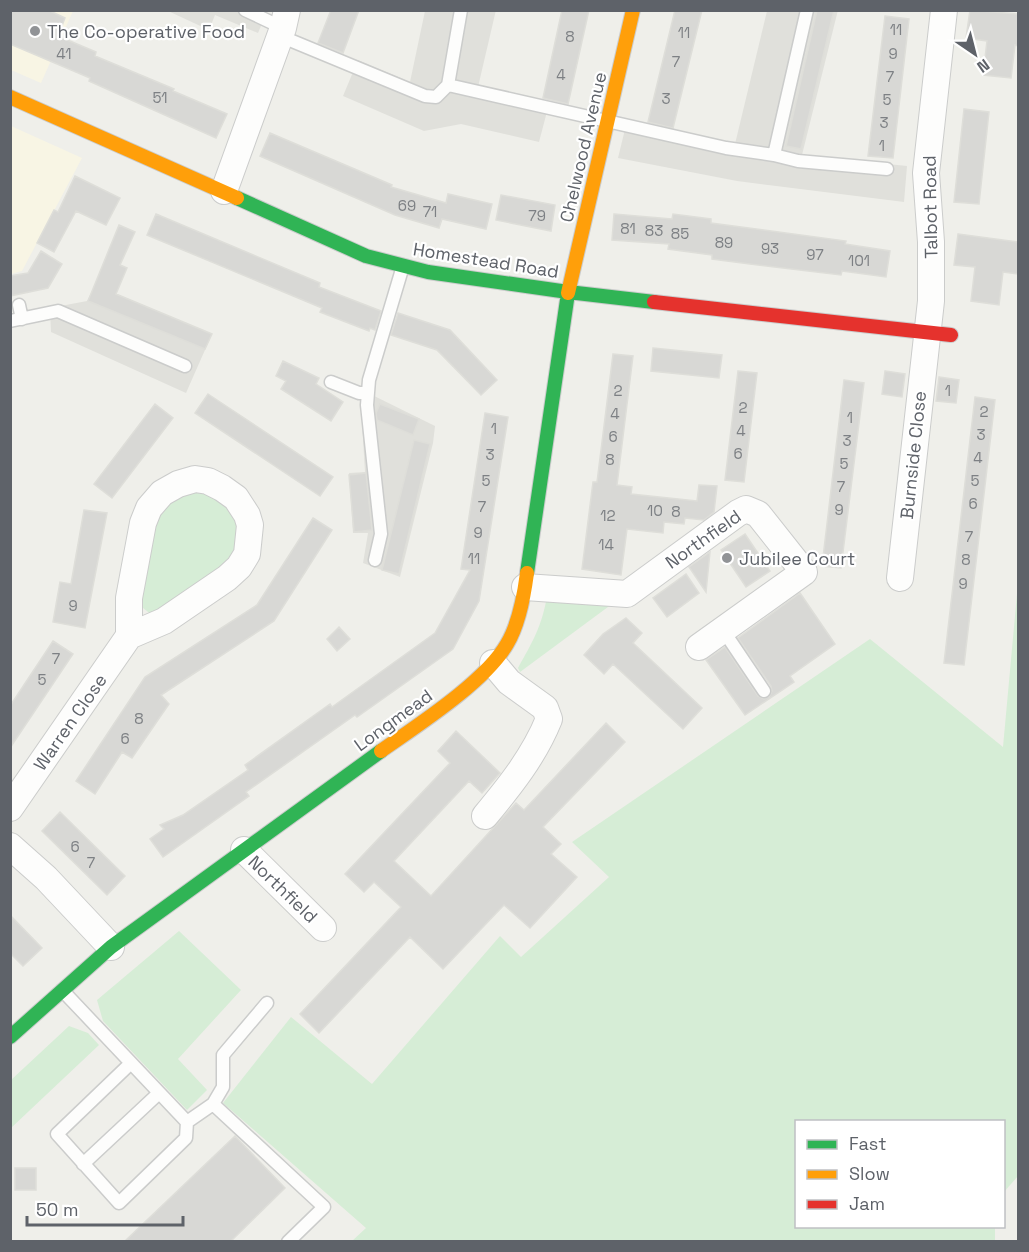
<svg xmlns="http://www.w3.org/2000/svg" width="1029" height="1252" font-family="'Space Grotesk',sans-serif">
<rect width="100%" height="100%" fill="#efefea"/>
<!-- commercial -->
<path fill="#f8f5e4" d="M11 11H73L41 83 11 70Z
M11 126 82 158 22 271 11 274Z"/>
<!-- industrial -->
<path fill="#e0e0db" d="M259 10 266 14 258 33 215 15 209 30 168 11Z
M496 10 478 87 549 104 539 142 461 124 424 131 343 96 358 60 410 82 425 11Z
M838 10 802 155 907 166 904 202 737 181 618 158 627 121 735 144 767 11Z
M95 285 212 334 186 393 51 332 50 308 87 301Z
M360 389 435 426 433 443 400 577 363 563 368 533H353L349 473 365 472Z"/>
<!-- green -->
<path fill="#d6edd6" d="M198 489 214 494 239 519 236 557 152 615 143 608 140 599 151 518 163 501Z
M1018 583V1176L1004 1192V1122H796V1226L995 1227V1241H352L366 1228 223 1103 291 1017 372 1084 500 936 521 957 609 877 572 842 870 639 1003 747Z
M547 597 612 604 520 672 518 668C533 641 541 628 547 597Z
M179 931 241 990 178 1059 207 1090 187 1110 103 1021 97 1000Z
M69 1026 88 1033 99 1045 11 1128V1080Z"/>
<!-- building -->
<path fill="#d8d8d5" stroke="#deded9" stroke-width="1.5" d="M10 10H48L65 18 58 36 96 52 95 56 174 89 173 91 227 114 216 138 89 81 90 78 10 44Z
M331 10H359L343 53 318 43Z
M562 10H589L568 104 543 98Z
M675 10H702L673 128 648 122Z
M817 10H834L801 149 786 146Z
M970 10 1018 14V46L1015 45 1011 78 983 75 987 41 966 38Z
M885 16 909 19 893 158 868 156Z
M964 109 989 112 979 204 954 202Z
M270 133 392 185 391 187 446 203 448 194 492 204 486 229 442 219 439 228 395 215 260 156Z
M75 176 120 198 106 225 76 211 54 252 37 243 54 210 58 212Z
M501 195 555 205 551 231 496 220Z
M156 214 320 283 319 287 381 311 375 330 370 328 369 331 320 312 322 308 147 235Z
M614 214 672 219 673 214 711 219V223L846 241 845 244 890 251 886 277 842 271 841 275 750 264 712 259V255L668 249 669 244 612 240Z
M119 225 135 232 120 265 127 268 116 294 212 334 205 349 88 301Z
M958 234 1018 242V274L1003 272 999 305 971 301 975 267 954 265Z
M41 251 62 264 48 288 10 296V276L28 273Z
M398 313 450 330 497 380 481 395 437 350 391 335Z
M653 348 722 355 719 378 651 371Z
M613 354 633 356 617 485 632 487 631 494 697 501 699 485 717 486 714 512 704 520 685 518 684 524 664 522 663 533 627 529 621 575 582 569 593 482H597Z
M283 361 319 378 316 384 343 402 331 421 281 389 286 381 276 376Z
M738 371 757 373 744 482 725 480Z
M885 371 905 374 902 397 882 394Z
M939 377 959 380 956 403 936 401Z
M844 380 864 383 841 568 822 566Z
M208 394 333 477 320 496 195 413Z
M975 397 995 400 964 665 944 663Z
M155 404 173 418 112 498 94 484Z
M380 404 419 419 413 435 377 420 376 413Z
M485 413 508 417 479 601 453 649 357 717 355 715 246 792 249 796 163 857 150 839 164 829 160 825 183 815 248 770 245 765 330 704 332 707 435 633 470 570 461 569Z
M414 440 430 444 399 574 382 570Z
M366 473 372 530 354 532 349 475Z
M84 510 107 513 85 628 53 622 60 582 71 584Z
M313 518 332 530 274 621 161 695 169 704 160 717 132 758 122 752 95 794 76 781 145 677 257 605Z
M745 534 770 571 746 587 721 550Z
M710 552 706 592 689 567Z
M686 574 699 593 667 617 653 598Z
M800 593 835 644 790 676 794 682 745 715 706 660 725 647 758 696 764 699 769 697 772 691 771 686 738 638Z
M626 618 642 633 633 643 702 708 683 729 613 664 604 674 584 655 603 634Z
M339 627 350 639 337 651 327 639Z
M53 641 73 654 10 748V706Z
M606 723 625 742 543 827 561 844 551 854 577 877 530 928 504 905 443 969 410 937 319 1033 300 1014 401 907 374 882 364 892 345 874 450 763 438 751 456 731 500 773 482 793 469 781 394 861 431 896 516 803 524 810Z
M60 812 125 876 107 895 42 831Z
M10 915 42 948 23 966 10 953Z
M235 1136 285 1188 230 1242H124Z
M15 1168H36V1190H15Z"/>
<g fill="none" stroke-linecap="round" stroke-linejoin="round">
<defs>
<path id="lane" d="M245 10 283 28
M280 36 425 96 436 97 448 85 726 148 774 155 807 10
M448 85 461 10
M774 155 798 161 887 169
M19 305 22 319
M10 321 58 311 185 366
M331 382 359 393H368
M375 560 381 534 367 405 369 380 403 266
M723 630 764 691
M62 990 187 1122 186 1138 119 1203 57 1134 131 1063
M213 1104 223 1087V1055L267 1003
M187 1122 213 1104 324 1207 288 1242
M83 1164 159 1093"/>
<path id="street" d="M224 191 283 28 287 10
M900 578 931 301V242L926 173 944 10
M525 587 627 594 738 513 746 509 758 514 804 572 699 647
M10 808 129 636 164 621 227 578 239 567 247 554 250 525 247 515 236 498 222 488 208 481 195 479 178 484 162 493 149 508 143 523 129 598V636
M485 816C510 786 534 756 549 719L545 708 509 682 493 663
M10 846 46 878 111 947
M244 850 323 928"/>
<path id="fast" d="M237 198 366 256 428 272 568 292 654 302
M527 573 568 293
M10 1037 111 947 381 751"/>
<path id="slow" d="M10 97 237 198
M568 293 633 10
M381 751C418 725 485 682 507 644 519 624 524 596 527 573"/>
<path id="jam" d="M654 302 951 335"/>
</defs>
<!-- lane casing -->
<use href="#lane" stroke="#cbcccb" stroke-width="15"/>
<!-- street casing -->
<use href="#street" stroke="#cbcccb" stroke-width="28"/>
<!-- fast casing -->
<use href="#fast" stroke="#cbcccc" stroke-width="16"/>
<!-- slow casing -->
<use href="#slow" stroke="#cbcccc" stroke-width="16"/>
<!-- jam casing -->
<use href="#jam" stroke="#cbcccc" stroke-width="16"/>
<!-- lane -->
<use href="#lane" stroke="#fdfdfc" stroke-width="12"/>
<!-- street -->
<use href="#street" stroke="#fdfdfc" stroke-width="26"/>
<!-- fast -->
<use href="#fast" stroke="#30b455" stroke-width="14"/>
<!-- slow -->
<use href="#slow" stroke="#ff9f0a" stroke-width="14"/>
<!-- jam -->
<use href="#jam" stroke="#e5322d" stroke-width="14"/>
</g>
<!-- markers -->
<g fill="#919396" stroke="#fff" stroke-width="2">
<circle cx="35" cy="31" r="6"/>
<circle cx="727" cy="558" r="6"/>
</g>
<g text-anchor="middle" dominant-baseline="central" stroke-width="4.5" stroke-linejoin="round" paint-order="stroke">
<!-- number labels -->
<g font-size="15" fill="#7d8084">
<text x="896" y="29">11</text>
<text x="684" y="32">11</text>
<text x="570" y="36">8</text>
<text x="64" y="53">41</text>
<text x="893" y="53">9</text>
<text x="676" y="61">7</text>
<text x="561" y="74">4</text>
<text x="890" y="76">7</text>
<text x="160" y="97">51</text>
<text x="666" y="98">3</text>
<text x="887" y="99">5</text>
<text x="884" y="122">3</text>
<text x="882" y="145">1</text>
<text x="407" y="205">69</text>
<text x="430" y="211">71</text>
<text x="537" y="215">79</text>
<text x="628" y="228">81</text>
<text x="654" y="230">83</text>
<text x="680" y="233">85</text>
<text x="724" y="242">89</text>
<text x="770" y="248">93</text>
<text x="815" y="254">97</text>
<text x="859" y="260">101</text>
<text x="618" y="390">2</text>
<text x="948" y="390">1</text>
<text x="743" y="407">2</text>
<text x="984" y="411">2</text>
<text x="615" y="413">4</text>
<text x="850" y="417">1</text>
<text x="494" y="428">1</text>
<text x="741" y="430">4</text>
<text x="981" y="434">3</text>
<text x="613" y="436">6</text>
<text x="847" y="440">3</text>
<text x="738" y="453">6</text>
<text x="490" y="454">3</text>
<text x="978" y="457">4</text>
<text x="610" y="459">8</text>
<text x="844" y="463">5</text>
<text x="486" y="480">5</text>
<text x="975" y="480">5</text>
<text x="841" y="486">7</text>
<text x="973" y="503">6</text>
<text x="482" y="506">7</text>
<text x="839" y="509">9</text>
<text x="655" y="510">10</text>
<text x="676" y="511">8</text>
<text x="608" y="515">12</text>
<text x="478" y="532">9</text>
<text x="969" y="536">7</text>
<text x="606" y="544">14</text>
<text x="474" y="558">11</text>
<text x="966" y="559">8</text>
<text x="963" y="583">9</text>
<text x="73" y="605">9</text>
<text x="56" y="658">7</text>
<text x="42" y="679">5</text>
<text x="139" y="718">8</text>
<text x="125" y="738">6</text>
<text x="75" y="846">6</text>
<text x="91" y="862">7</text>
</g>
<!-- poi labels -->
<g font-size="18" fill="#5e6269" stroke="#fff" text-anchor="start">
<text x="47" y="31">The Co-operative Food</text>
<text x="739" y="558">Jubilee Court</text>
</g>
<!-- street labels -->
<g font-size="18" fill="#5e6269" stroke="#fff">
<text transform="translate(583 147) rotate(-77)">Chelwood Avenue</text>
<text transform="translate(930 207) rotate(-91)">Talbot Road</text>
<text transform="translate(486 260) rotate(9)">Homestead Road</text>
<text transform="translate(913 455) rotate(-84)">Burnside Close</text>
<text transform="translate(703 539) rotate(-35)">Northfield</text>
<text transform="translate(393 720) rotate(-36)">Longmead</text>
<text transform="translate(70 722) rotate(-55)">Warren Close</text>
<text transform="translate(283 889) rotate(44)">Northfield</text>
</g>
</g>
<!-- border -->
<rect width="1029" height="1252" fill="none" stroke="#5e6269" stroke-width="24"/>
<!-- legend -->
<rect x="795" y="1120" width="210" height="108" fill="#ffffff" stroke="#bfc0c3" stroke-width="1.5"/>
<rect x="807" y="1140" width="30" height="9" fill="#30b455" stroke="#bfc0c3" stroke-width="1.5"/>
<text x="849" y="1150" font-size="18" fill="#5e6269">Fast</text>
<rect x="807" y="1170" width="30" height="9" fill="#ff9f0a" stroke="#bfc0c3" stroke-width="1.5"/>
<text x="849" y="1180" font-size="18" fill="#5e6269">Slow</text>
<rect x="807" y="1200" width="30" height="9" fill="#e5322d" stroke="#bfc0c3" stroke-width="1.5"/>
<text x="849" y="1210" font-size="18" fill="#5e6269">Jam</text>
<!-- north arrow -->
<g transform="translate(975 54) rotate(145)" stroke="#ffffff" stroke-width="4.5" paint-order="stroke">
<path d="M0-4.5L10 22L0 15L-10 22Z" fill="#5e6269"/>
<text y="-9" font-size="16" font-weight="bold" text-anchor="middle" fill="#5e6269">N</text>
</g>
<!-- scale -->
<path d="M27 1216v9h156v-9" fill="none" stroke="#5e6269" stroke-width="3"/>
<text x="36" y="1216" font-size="18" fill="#5e6269" stroke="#ffffff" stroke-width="4.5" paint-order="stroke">50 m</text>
</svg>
